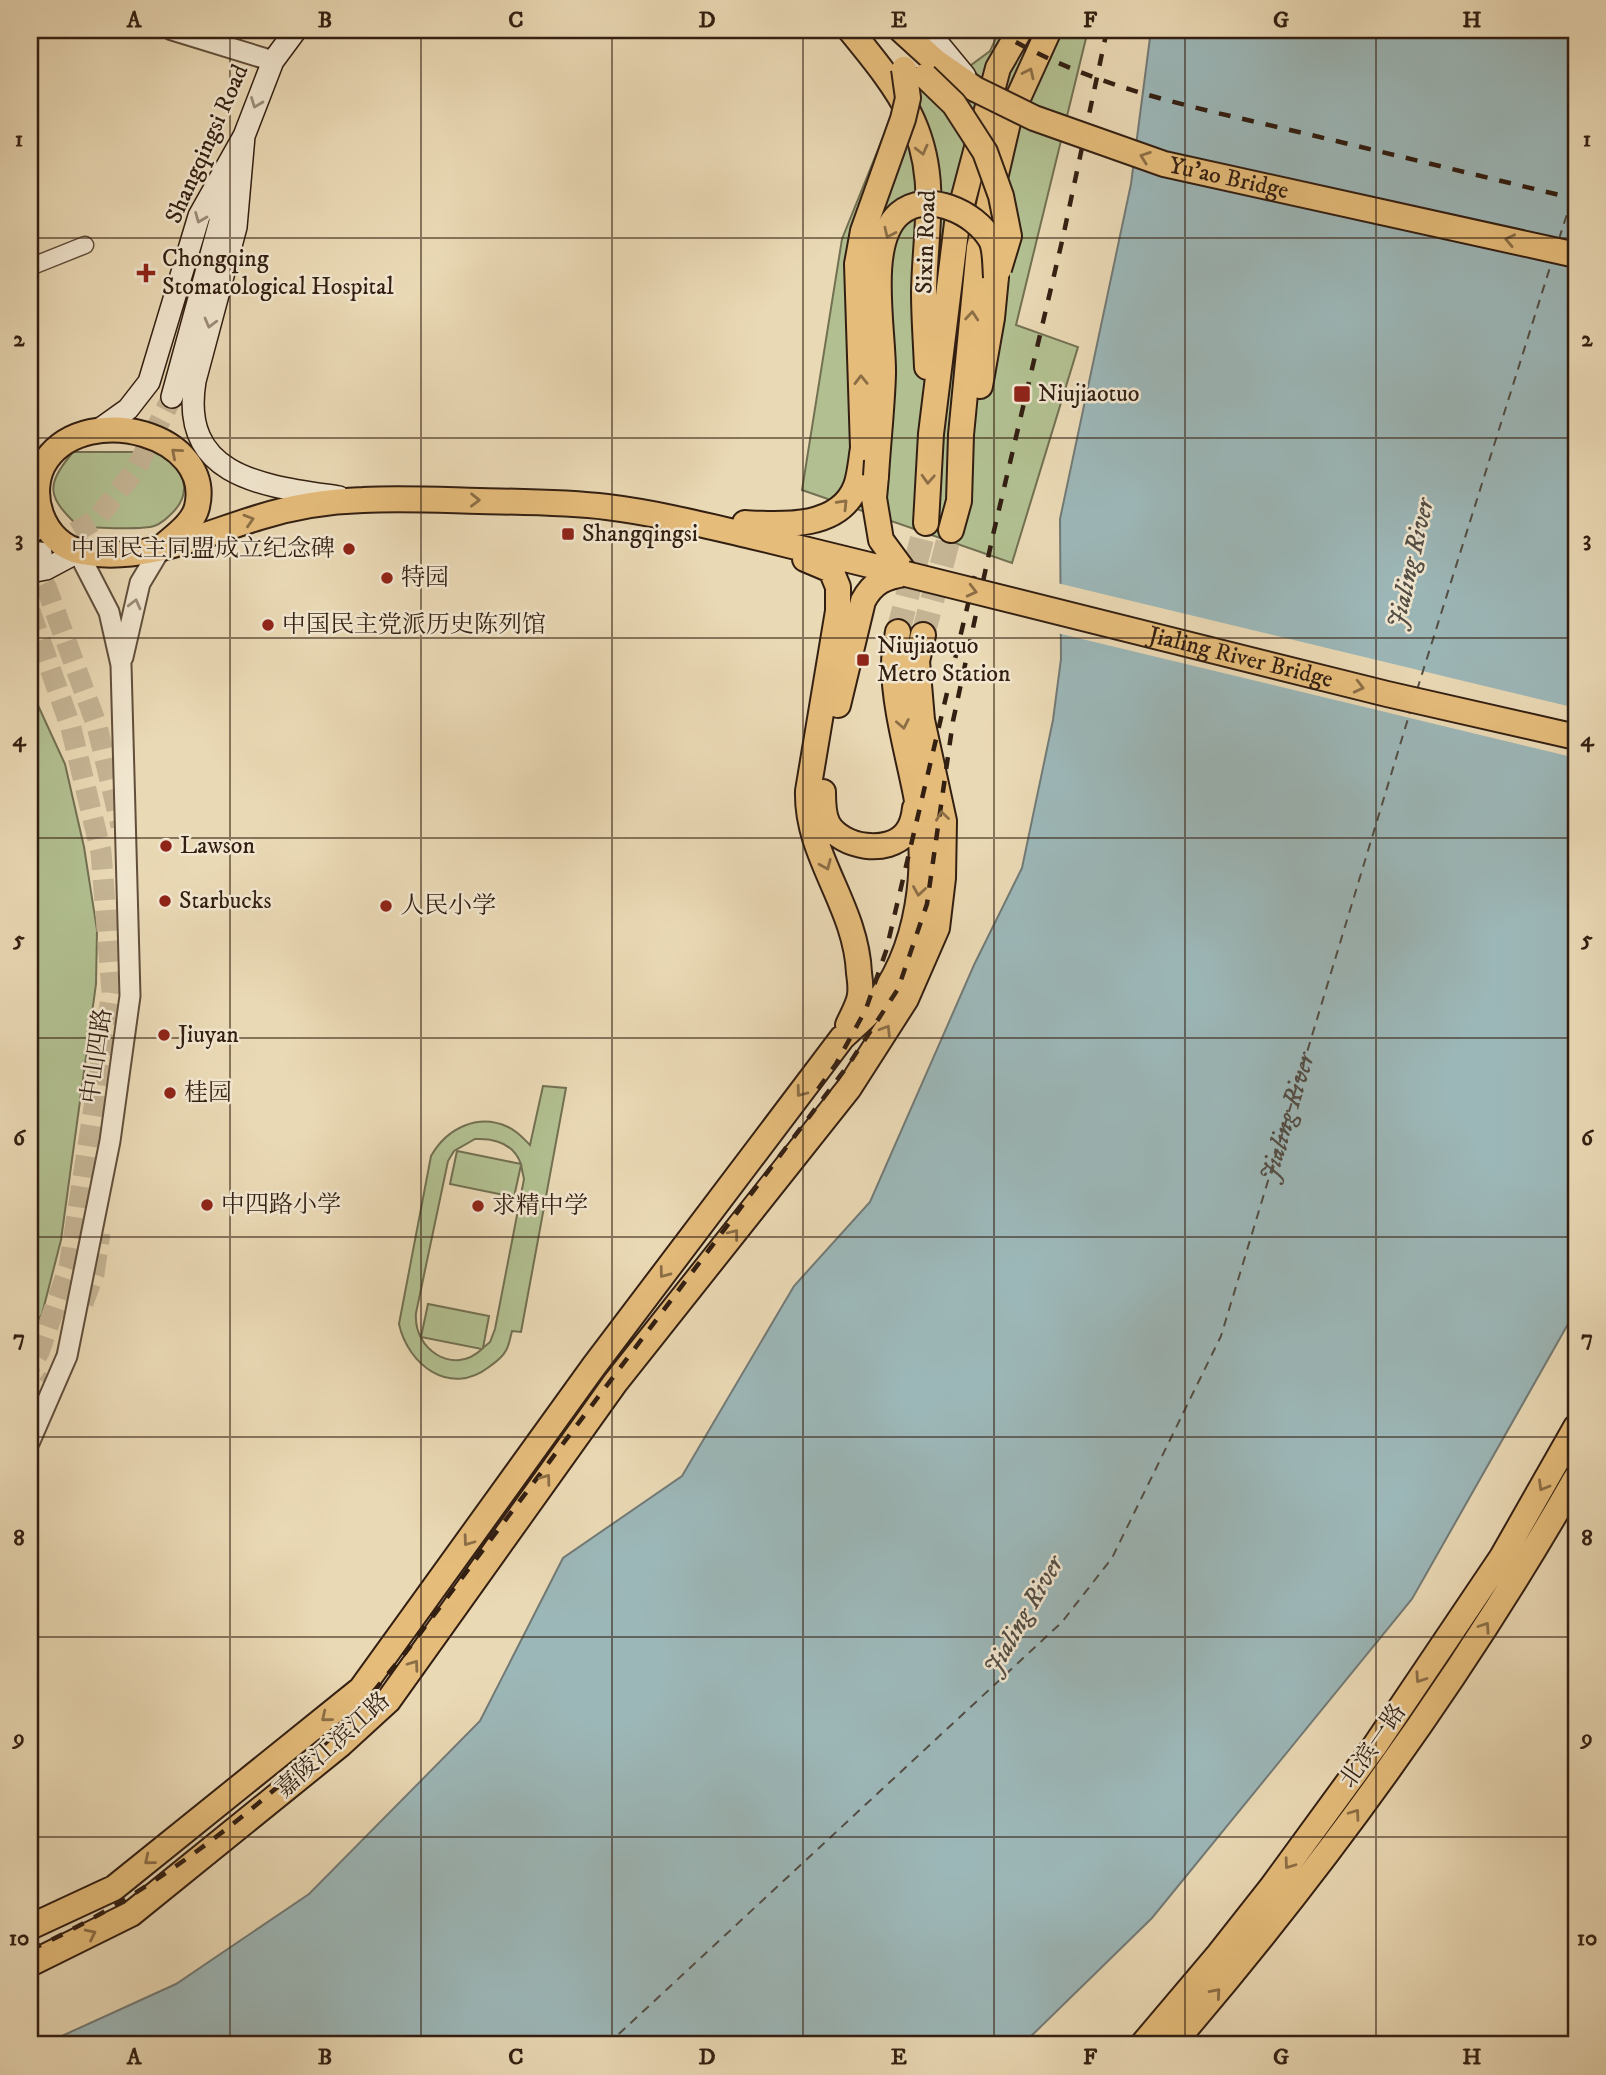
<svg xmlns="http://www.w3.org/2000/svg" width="1606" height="2075" font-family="'IM FELL DW Pica','Noto Serif SC',serif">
<rect width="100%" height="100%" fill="#ead9b5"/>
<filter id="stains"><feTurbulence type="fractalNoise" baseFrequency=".00286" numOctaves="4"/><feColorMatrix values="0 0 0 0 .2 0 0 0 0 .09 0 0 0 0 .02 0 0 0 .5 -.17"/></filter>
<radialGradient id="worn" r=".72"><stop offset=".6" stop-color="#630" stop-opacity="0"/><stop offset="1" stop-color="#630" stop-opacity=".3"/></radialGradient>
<!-- green -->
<path fill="#b2c091" stroke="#727052" stroke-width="2" fill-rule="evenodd" d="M1000 30H1088L1016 325 1078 347 1012 563 802 490 842 239 894 110 921 84 971 65 990 51Z
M73 452H163C185 472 194 494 169 516 164 521 157 526 150 527 127 530 102 527 79 527 48 497 44 487 73 452Z
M30 688 65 764 84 847 97 930 96 984 61 1240 42 1314 30 1334Z
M543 1086 566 1088 521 1332 512 1331C510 1338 509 1347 505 1352 502 1358 494 1363 489 1367 450 1397 408 1365 399 1324L431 1156C447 1128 478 1113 508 1127 517 1131 524 1139 530 1145ZM475 1139C495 1138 513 1143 521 1164L457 1151 450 1184 514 1197 521 1165 524 1179 495 1329 490 1342 483 1348 489 1316 428 1304 421 1337 482 1349C454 1376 413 1350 416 1313L448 1161 454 1151Z"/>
<!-- water -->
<path fill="#9cb7b8" stroke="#727a76" stroke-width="2" d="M1151 30H1576V1310L1412 1599 1152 1918 1022 2045H42L176 1984 309 1894 480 1721 563 1558 682 1476 794 1286 870 1202 974 965 1022 868 1053 720 1061 659 1060 519 1131 184Z"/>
<!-- pier -->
<path fill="#ead9b5" d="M1057 583 1576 708V758L1057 633Z"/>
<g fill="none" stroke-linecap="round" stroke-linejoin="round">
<!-- ferry -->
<g stroke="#524d44" stroke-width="2" stroke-dasharray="9 7" stroke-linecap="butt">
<path d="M1559 239 1576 186"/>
<path d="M1417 690 1552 261"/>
<path id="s1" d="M607 2045 1062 1622 1112 1558 1221 1336 1410 712"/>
</g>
<!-- secondary-tunnel -->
<path stroke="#c5b494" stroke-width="21" stroke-dasharray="21 10" stroke-linecap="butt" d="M48 548 96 520 136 469 172 397
M30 556 47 589 97 726 121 826
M30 611 71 728 101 852 112 992 69 1267 39 1352 30 1367
M83 1303 94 1274 100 1233
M30 1411 53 1378"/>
<!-- primary-tunnel -->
<path stroke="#c5b494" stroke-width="24" stroke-dasharray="24 12" stroke-linecap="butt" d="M898 632 926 523
M923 635 951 530"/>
<defs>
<path id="minor" d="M30 267 85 245"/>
<path id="tertiary" d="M172 30 273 61
M30 31 32 30
M123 657 140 583 161 548
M30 1441 67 1356 110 1141 130 996 121 665 109 612 78 552"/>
<path id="secondary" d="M927 30 965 76
M244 136 236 227 195 381C179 479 266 486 339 497
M172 397 230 185
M100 429 128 409 149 382 199 216 244 136 273 61 296 30
M30 533 45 523
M30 553H41
M30 572 46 569 78 552"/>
<path id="primary" d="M850 30C871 56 894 83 909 113 940 175 925 228 924 292 924 317 926 343 927 367
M901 30 935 61 975 89
M980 386 992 318 996 277
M876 476 874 498 881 540 906 574
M745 523C782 525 840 529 856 486 860 475 861 460 863 448
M926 523 931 434 957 223 998 68 1020 30
M951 530 959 501 961 435 979 248 1009 118 1049 30
M161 548C173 537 193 524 197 507 214 435 89 401 47 459 24 491 43 545 82 552 142 564 203 534 260 517 292 507 329 501 363 500 401 498 440 500 479 501 522 502 565 502 607 507 656 513 704 525 751 536 803 549 854 561 906 574
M805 559 831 570 838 587V611L808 791C806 856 856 905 859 973 860 980 861 988 860 995 859 1004 852 1016 848 1025
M838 705 863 601C873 582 885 577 905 574
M823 792C823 803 823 815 828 824 842 848 888 855 906 833 912 826 914 817 915 808
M30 1927 114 1888 361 1689 594 1366 842 1038C852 1028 864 1019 873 1008 921 950 929 866 916 795 908 754 894 706 894 664 894 653 896 643 898 632
M30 1964 131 1914 341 1744 388 1701 615 1383 849 1088 906 999 937 928 943 878 944 821 922 720 917 661 923 635
M1142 2045 1219 1954 1271 1888 1374 1747 1502 1557 1576 1427
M1172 2045C1323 1869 1461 1679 1576 1478"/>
</defs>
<!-- minor casing -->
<use href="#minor" stroke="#614e3b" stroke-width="19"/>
<!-- tertiary casing -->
<use href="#tertiary" stroke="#614e3b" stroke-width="23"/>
<!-- secondary casing -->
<use href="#secondary" stroke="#331f12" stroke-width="24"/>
<!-- primary casing -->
<use href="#primary" stroke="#331f12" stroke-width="28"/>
<!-- minor -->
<use href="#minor" stroke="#f1e6cf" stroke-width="16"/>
<!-- tertiary -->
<use href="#tertiary" stroke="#f1e6cf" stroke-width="19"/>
<!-- secondary -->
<use href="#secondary" stroke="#f1e6cf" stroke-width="21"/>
<!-- primary -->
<use href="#primary" stroke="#e5bc7a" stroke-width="24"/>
<!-- rail -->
<path stroke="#331f12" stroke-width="4.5" stroke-dasharray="12 12" stroke-linecap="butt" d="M995 30C1087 86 1184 105 1286 129 1383 152 1480 176 1576 199
M818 1089 836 1064 866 1009 886 951 976 570
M30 1950C144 1898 251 1817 340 1729 364 1705 384 1678 406 1652L849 1064 898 989 927 904 953 721 993 535 1063 237 1107 30"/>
<defs>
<g id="primary-bridge">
<path d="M925 76 954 104 985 152 1001 196 1009 236 999 269"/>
<path id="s2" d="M975 89 1034 118 1164 164 1576 255"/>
<path d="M863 448 857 264 863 231 903 119 908 98 904 69"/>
<path d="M876 476C878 442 882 408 883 374 884 333 865 244 899 214 927 190 975 212 991 240 996 250 995 266 996 277"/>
<path id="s3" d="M906 574 1387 694 1576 737"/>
</g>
</defs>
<!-- primary-bridge casing -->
<use href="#primary-bridge" stroke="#331f12" stroke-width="28" stroke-linecap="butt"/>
<!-- primary-bridge -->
<use href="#primary-bridge" stroke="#e5bc7a" stroke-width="24"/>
</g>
<!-- one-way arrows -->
<defs><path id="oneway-chevron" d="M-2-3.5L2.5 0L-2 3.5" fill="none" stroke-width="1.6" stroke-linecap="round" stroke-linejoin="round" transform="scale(1.75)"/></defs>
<g stroke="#8c6e46">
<use href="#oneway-chevron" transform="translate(1029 73) rotate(-65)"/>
<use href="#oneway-chevron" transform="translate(922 150) rotate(76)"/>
<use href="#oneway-chevron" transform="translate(1145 157) rotate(-160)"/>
<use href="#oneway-chevron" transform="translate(889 233) rotate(115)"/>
<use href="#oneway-chevron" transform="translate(1510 240) rotate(-168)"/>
<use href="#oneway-chevron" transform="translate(972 316) rotate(-85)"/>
<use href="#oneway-chevron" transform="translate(861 380) rotate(-91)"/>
<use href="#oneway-chevron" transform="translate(176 453) rotate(-139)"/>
<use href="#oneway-chevron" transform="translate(928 479) rotate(93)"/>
<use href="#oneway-chevron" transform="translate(475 500) rotate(1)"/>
<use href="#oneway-chevron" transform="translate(843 504) rotate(-46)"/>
<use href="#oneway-chevron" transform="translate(249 520) rotate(-17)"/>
<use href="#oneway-chevron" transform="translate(972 591) rotate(14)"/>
<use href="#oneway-chevron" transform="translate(1359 687) rotate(14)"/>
<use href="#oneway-chevron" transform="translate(903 724) rotate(79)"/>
<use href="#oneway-chevron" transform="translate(942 816) rotate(-98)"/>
<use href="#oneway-chevron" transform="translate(826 865) rotate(67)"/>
<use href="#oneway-chevron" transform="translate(919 891) rotate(99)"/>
<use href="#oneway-chevron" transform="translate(886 1030) rotate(-58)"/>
<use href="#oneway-chevron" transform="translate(801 1092) rotate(127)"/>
<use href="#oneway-chevron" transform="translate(734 1234) rotate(-52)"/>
<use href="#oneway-chevron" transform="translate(664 1273) rotate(127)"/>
<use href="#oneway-chevron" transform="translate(546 1479) rotate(-54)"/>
<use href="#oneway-chevron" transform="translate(1543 1486) rotate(120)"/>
<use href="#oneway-chevron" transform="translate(468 1541) rotate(126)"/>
<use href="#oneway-chevron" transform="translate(1485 1627) rotate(-56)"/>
<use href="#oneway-chevron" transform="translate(414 1665) rotate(-54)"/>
<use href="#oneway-chevron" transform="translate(1420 1678) rotate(124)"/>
<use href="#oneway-chevron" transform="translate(326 1717) rotate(141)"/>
<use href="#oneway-chevron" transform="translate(1355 1814) rotate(-54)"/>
<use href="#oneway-chevron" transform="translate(149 1860) rotate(141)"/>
<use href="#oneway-chevron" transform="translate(1289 1864) rotate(126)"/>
<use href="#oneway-chevron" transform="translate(91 1934) rotate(-26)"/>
<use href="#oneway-chevron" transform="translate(1216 1993) rotate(-49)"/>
</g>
<g stroke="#9c8c7a">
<use href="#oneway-chevron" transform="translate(256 103) rotate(111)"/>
<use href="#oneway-chevron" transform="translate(200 218) rotate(112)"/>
<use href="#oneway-chevron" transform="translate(210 323) rotate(105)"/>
<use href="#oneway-chevron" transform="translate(135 604) rotate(-76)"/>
</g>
<!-- grid -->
<path fill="none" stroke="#331f12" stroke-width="2" stroke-opacity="0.55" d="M230 30V2045M421 30V2045M612 30V2045M803 30V2045M994 30V2045M1185 30V2045M1376 30V2045M30 238H1576M30 438H1576M30 638H1576M30 838H1576M30 1038H1576M30 1237H1576M30 1437H1576M30 1637H1576M30 1837H1576"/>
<!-- markers -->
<g fill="#8f2418" stroke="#f1e6cf" stroke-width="2.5">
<path d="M142.5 262.5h7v7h7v7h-7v7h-7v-7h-7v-7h7z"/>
<rect x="1013" y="385" width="18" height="18" rx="3.5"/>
<rect x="561" y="527" width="14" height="14" rx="3.5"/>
<circle cx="349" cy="549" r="7"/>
<circle cx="387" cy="578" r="7"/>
<circle cx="268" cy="625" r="7"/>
<rect x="856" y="653" width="14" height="14" rx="3.5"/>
<circle cx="166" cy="846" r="7"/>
<circle cx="165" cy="901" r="7"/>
<circle cx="386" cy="906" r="7"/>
<circle cx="164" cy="1035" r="7"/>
<circle cx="170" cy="1093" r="7"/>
<circle cx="207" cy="1205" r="7"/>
<circle cx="478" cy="1206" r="7"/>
</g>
<g text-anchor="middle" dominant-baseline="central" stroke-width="5" stroke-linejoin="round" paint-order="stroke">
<!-- street labels -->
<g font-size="24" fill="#331f12" stroke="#f1e6cf">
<text transform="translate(207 144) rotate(-66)">Shangqingsi Road</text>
<text stroke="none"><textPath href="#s2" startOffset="270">Yu'ao Bridge</textPath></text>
<text transform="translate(926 242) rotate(-88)">Sixin Road</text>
<text stroke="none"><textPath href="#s3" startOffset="345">Jialing River Bridge</textPath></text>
<text transform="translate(97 1056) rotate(-82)">中山四路</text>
<text transform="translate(333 1745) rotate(-42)">嘉陵江滨江路</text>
<text transform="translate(1373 1746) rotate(-55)">北滨一路</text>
</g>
<!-- poi labels -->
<g font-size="24" fill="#331f12" stroke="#f1e6cf" text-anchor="start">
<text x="162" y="259">Chongqing<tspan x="162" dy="28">Stomatological Hospital</tspan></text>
<text x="1038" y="394">Niujiaotuo</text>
<text x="582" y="534">Shangqingsi</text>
<text x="335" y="549" text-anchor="end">中国民主同盟成立纪念碑</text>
<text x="401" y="578">特园</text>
<text x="282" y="625">中国民主党派历史陈列馆</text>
<text x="877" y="646">Niujiaotuo<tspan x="877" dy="28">Metro Station</tspan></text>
<text x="180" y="846">Lawson</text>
<text x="179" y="901">Starbucks</text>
<text x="400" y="906">人民小学</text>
<text x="178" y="1035">Jiuyan</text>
<text x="184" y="1093">桂园</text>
<text x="221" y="1205">中四路小学</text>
<text x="492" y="1206">求精中学</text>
</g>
<!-- water labels -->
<g font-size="26" font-style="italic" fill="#524d44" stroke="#f1e6cf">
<text transform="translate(1411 564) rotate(-77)">Jialing River</text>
<text stroke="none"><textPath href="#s1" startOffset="1178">Jialing River</textPath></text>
<text transform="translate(1024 1616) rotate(-60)">Jialing River</text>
</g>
</g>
<!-- margin -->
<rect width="1606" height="2075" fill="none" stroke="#ead9b5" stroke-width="77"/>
<rect x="38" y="38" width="1530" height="1998" fill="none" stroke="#331f12" stroke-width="2.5"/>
<g font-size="23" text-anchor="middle" font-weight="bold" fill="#331f12">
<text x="134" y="27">A</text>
<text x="325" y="27">B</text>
<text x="516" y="27">C</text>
<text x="707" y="27">D</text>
<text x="899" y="27">E</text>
<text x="1090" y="27">F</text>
<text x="1281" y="27">G</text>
<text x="1472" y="27">H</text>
<text x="19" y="146">1</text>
<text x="1587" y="146">1</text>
<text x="19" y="346">2</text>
<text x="1587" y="346">2</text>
<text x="19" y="546">3</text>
<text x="1587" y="546">3</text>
<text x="19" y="746">4</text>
<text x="1587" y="746">4</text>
<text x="19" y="946">5</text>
<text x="1587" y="946">5</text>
<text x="19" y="1145">6</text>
<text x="1587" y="1145">6</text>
<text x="19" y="1345">7</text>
<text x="1587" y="1345">7</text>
<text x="19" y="1545">8</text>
<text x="1587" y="1545">8</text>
<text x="19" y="1745">9</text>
<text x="1587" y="1745">9</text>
<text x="19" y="1945">10</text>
<text x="1587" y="1945">10</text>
<text x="134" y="2064">A</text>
<text x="325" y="2064">B</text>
<text x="516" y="2064">C</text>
<text x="707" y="2064">D</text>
<text x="899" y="2064">E</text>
<text x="1090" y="2064">F</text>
<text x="1281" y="2064">G</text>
<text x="1472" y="2064">H</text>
</g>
<rect width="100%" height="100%" filter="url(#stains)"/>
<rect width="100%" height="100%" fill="url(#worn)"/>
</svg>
